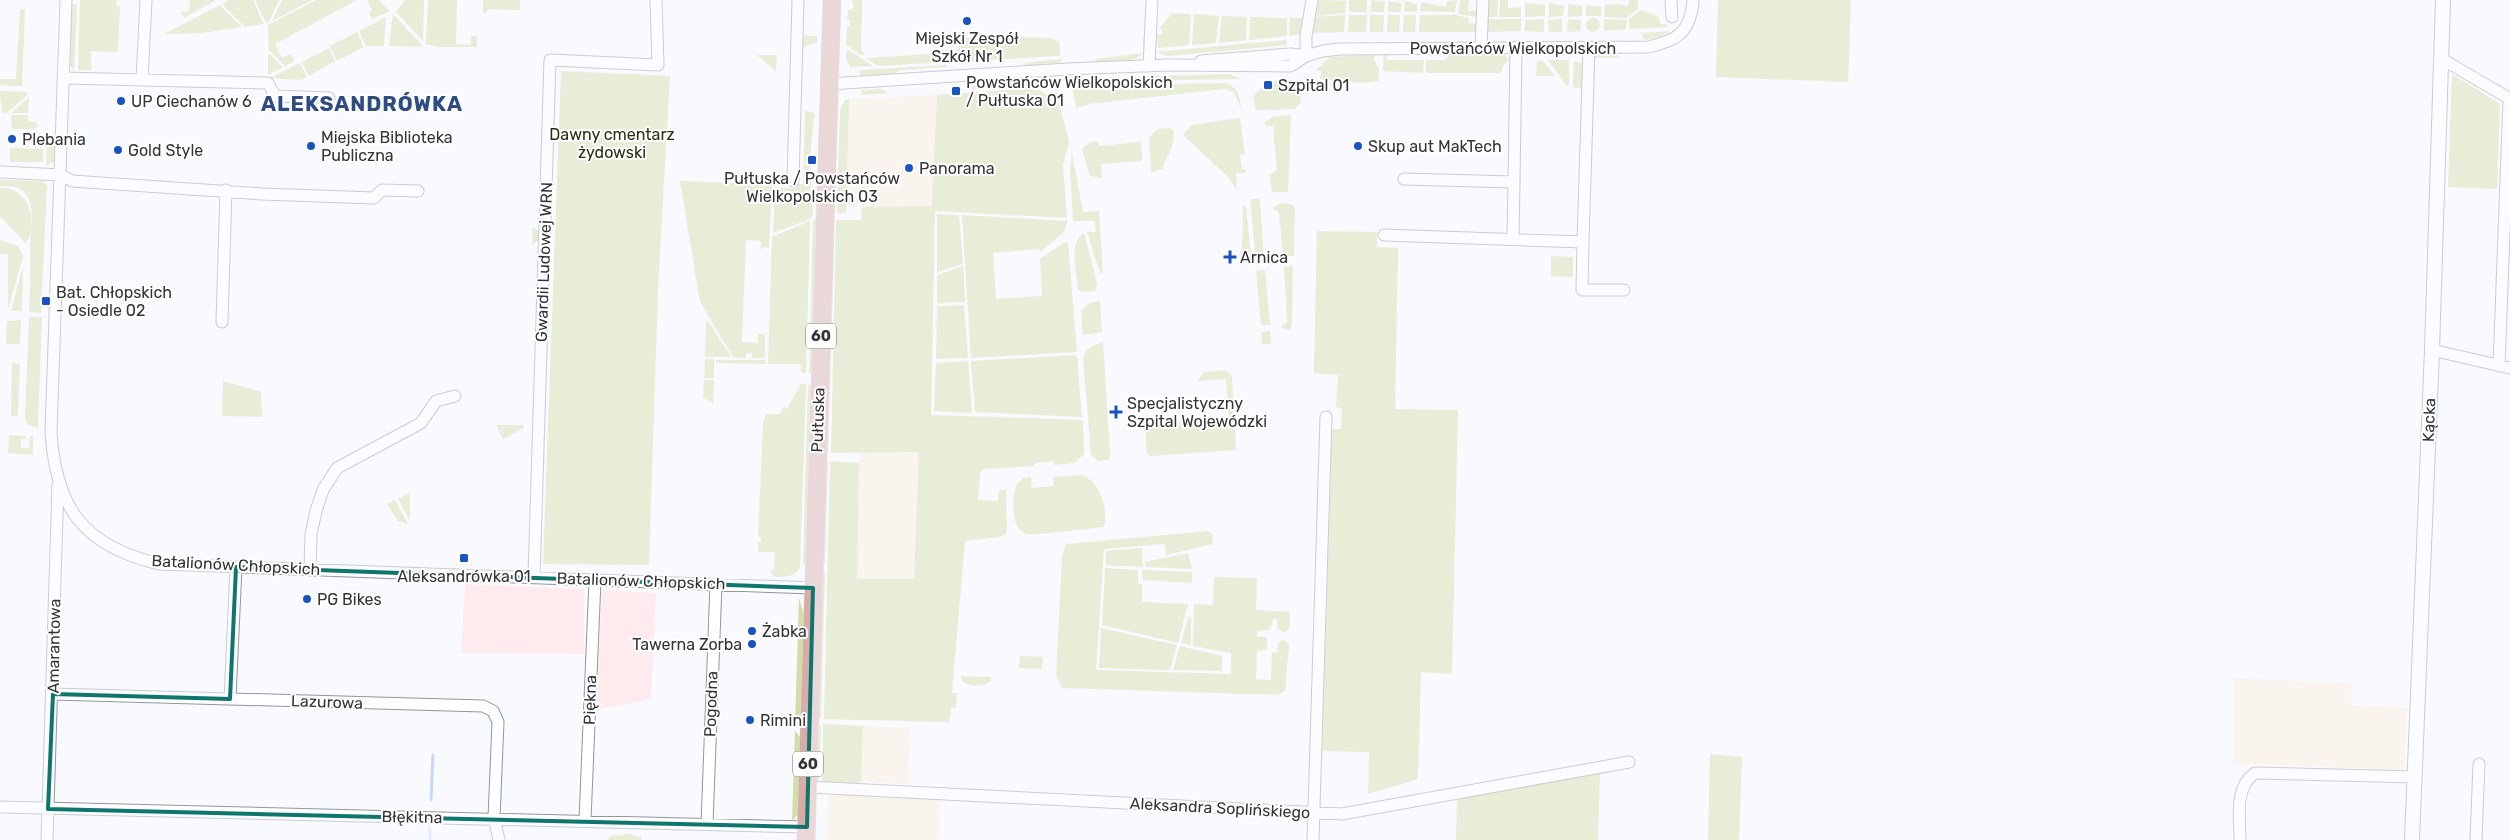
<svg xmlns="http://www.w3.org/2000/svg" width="2510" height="840" font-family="Rubik,sans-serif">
<rect width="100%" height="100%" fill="#f8faff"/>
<!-- commercial -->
<path fill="#fdeddb" d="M937 95 932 206 846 207 849 99Z
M859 452H919L914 579H857Z
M2235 678 2352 683 2351 705 2407 708 2404 770 2233 764Z
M863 726 910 728 908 784 861 782Z
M829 793 940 795 939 840H827Z"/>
<!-- industrial -->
<path fill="#ffeaee" d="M465 584 584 589V654L461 653Z
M602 590 656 593 651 699 596 710Z"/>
<!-- green -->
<path fill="#d4dda6" d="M80 0H117L116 6H120L118 52 91 51V70H78Z
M190 0H216L184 18 181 12 189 11Z
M229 0H253L264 24 245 27 222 4Z
M255 0H279L269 22 266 23Z
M282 0H312L272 21Z
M316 0H357L275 44 282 58 291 54 294 61 285 66 269 50 268 25Z
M367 0H379L390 11 372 19 369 12 372 10Z
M405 0H424L423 41 396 12Z
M428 0H457L456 44 471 45V36H477V47H438L426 44Z
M483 0H520V10L488 9 487 13H483Z
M848 0H862L861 50 865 54 861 55 846 45 847 27 850 26V20H847L848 10H853V1Z
M1319 0 1346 1 1345 13 1316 16Z
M1349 0H1367V12H1349Z
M1371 0 1385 2 1384 12H1371Z
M1457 0 1455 12 1420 11 1421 2 1446 7 1447 1Z
M1460 0H1469L1468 11H1479L1478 17 1458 14Z
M1486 0H1498L1497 17H1486Z
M1500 0H1508V8L1521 7V17H1499Z
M1629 0H1638L1637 10 1626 18 1604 17 1605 5 1618 4 1628 6Z
M1718 0H1851L1848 82 1716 77Z
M1388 1 1401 3V12H1388Z
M1405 1 1418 4 1417 11 1404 12Z
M1525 3 1545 5V16L1525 17Z
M1549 3 1564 6 1563 16 1549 17Z
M71 4 77 5 74 72 69 63Z
M1568 4 1582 6V16L1568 17Z
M220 5 242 27 202 33 164 34Z
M1586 5 1601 7V16H1586Z
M20 9H25L22 86 0 85V79H16Z
M1641 10 1659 17 1660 24H1667V27L1629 29V19Z
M1172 13 1191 14 1189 45 1158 48 1157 35H1162V29H1159Z
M393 14 422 45V47L389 46Z
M1194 14 1219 16 1216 43 1192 45Z
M1345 15 1344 32 1313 33 1315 17Z
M1349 15H1367L1366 32H1348Z
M1370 15H1384L1383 32H1370Z
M1388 15H1400L1399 32H1387Z
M1404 15H1416L1415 32H1403Z
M1420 15H1457L1468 18 1469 23 1478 24V32H1419Z
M1222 16 1247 17 1246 40 1219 43Z
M386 17 384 46H366L359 31Z
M1250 17 1287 18V36L1249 40Z
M1586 25a7 7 0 1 1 14 0a7 7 0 1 1-14 0Z
M1290 18H1304L1302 34 1289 36Z
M1486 19H1521V31L1485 32Z
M1544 19V32L1524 31 1526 20Z
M1562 19V32H1549L1548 20Z
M1568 19 1581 20V31L1567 32Z
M1604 19 1627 20 1626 29 1604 31Z
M1670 31 1660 37 1645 40 1643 38 1642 33Z
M357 32 364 47 337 61 330 46Z
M802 35 817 36V42L799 49Z
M1020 37 1051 38 1059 42 1060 56 957 62 956 50 959 49V38Z
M1286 40 1287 45 1167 56 1157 52Z
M329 48 335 61 309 76 302 62Z
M847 49 873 66 850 67 846 59Z
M1614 52 1620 58H1594L1596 53Z
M268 53 283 67 268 75Z
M947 53 946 62 878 66 866 58Z
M1143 53C1135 64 1111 61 1098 62L1094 59Z
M1449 53H1502L1510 60 1505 63 1500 73H1426V60H1446Z
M1375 54 1374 59 1379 69 1378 81 1361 83 1320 79 1321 71 1316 70 1330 57Z
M1384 54H1387V60H1424L1423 73 1383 71Z
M757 55H777L776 71Z
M1062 59 1061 62 1027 66 1023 63Z
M1548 60H1569V85H1566Z
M1537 61H1543L1555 76H1536Z
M1574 61 1584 64 1583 88H1575L1573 85Z
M300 63 307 77 301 80 270 78Z
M947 65 946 67 900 70 893 74 860 76V70Z
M561 71 670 76 658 289 649 565 543 564Z
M1230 74 1241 79 1124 81V77Z
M2452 74 2500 104 2497 189 2448 187Z
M1117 77 1119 81 1069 83 1072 79 1077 78Z
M1046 80H1052L1057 84 967 89 976 84Z
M1300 80 1301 102 1295 109 1256 110 1253 97 1262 87H1272V81Z
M1226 83C1239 89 1240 96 1241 109L1234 92 1224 89 1090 104 1076 108 1072 86Z
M1037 88 1059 103 1069 142 1063 164 1067 218 935 211 931 415 1083 420 1084 454 1074 463 1055 465 1052 461 1035 463 1033 466 983 469 980 472 978 500 998 501 999 490H1006L1007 528 1006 534 1000 537 965 541 952 693H957L956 708H951L949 722 824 719 830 461 859 463 857 579H914L919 452 831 453 836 220H861L862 207 932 206 937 95Z
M880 89 888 93 861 95V90Z
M0 91 28 92 27 95 7 113H2Z
M29 97 28 113H11Z
M849 99 846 213H837L840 110 845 100Z
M805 111 815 113C809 148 810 180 813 215L810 219 773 233 775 188H795L796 184H803Z
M11 115H28V122H37V127L33 129H12Z
M1291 115 1288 192H1272L1269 174 1277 171 1273 126H1265V122L1272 117Z
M1240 118 1245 154 1240 155 1242 169H1245L1246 173H1236L1237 190 1228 177 1183 135 1191 125Z
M1169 128 1173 130C1176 142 1167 158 1162 169L1151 173 1149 138 1157 129Z
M1098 141 1099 146 1141 142 1142 161 1101 164 1102 178 1090 176 1082 149 1090 142Z
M47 143 55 144 54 161 46 166Z
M10 148 43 149V162H10Z
M1072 152 1083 212 1099 211 1103 273H1100L1087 232H1096L1095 221H1073L1070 171Z
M0 180 43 181 47 186 41 313 29 312C30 291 30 271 30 250 29 224 44 183 0 186Z
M680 181 772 184 769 248 764 247 761 250V241L746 240 742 342 758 343V334H765V358H752V353H746V358L733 357 700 302Z
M0 188C30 186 38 222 26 244L0 216Z
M1250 199H1260L1264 258 1263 260H1256Z
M1282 203 1293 205 1295 211 1294 256 1283 257 1279 212 1272 208Z
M1243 205 1246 206 1251 257H1242Z
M937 214 959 215 963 264 937 272Z
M962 215 1068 221 1063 233 1040 252 1039 249 993 253 996 299 1042 296 1040 259 1063 243H1068L1077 352 971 358Z
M817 218 812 371 809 375 813 220Z
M810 221 806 373H801V364H768L772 237Z
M533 227 540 232 539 240 532 245Z
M1317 231 1377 232V247L1398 248 1395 409 1458 410 1452 674 1421 672 1418 779 1368 794 1369 752 1322 751 1332 429H1341L1342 409 1336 407 1338 375 1314 373Z
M1084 233 1097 283 1095 291 1081 292 1078 289C1077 274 1068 242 1084 233Z
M833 239 834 254 828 453H826Z
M0 240 18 246 23 256 8 310V254H0Z
M1551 256 1573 257V277L1551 276Z
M23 266 22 311H11Z
M963 266 965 302 937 303V275Z
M1293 266 1292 323 1291 329 1286 330 1281 327 1287 322 1284 267Z
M1265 270 1270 325H1261L1256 271Z
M1100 301 1102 332 1083 335 1081 311 1089 303Z
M964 305 968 358 936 359 937 306Z
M29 317H42L38 428 28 425 25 418Z
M21 320 20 344H6L7 321Z
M706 321 709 322 731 357H705Z
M1270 331 1271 344H1262L1261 332Z
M1103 342 1110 456 1108 460 1098 461 1091 455 1083 358C1086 348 1094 345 1103 342Z
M1077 355 1082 417 975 412 971 361Z
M705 359H714V378H704Z
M716 360H764L766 364 716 363Z
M968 361 972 413 934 411 936 363Z
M12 363 20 364 18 416H11Z
M1226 370 1232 376 1236 450 1150 456 1147 454 1145 425 1229 418 1226 379 1197 381 1204 372Z
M704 380H714L713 404 703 397Z
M223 381 261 392 262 417 222 416Z
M801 384H806L800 567C796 577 785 577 775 577L769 570 774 569 775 552H758V542H761V537H758L763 424 766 414H780L783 407 787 409Z
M808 384 812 387 806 564 803 563Z
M496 425H524V428L503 439Z
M9 435 26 436V439H21V448H29L30 436H33V455L8 453Z
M826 461H828L825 563 821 565Z
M1082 475C1101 483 1108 508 1104 527L1039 534C1032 534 1025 535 1020 530 1012 522 1012 497 1016 487 1017 483 1021 480 1023 478L1031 477 1032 488 1054 486 1053 477Z
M410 492V521L398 499Z
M395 500 408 524 398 521 387 504Z
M1208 531 1213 535 1212 544 1166 555 1165 544 1104 549 1096 670 1231 674V653L1193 646 1194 604 1213 605 1214 577 1257 578 1256 610 1290 612V626L1287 631 1283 632 1277 628V619H1273L1270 630 1257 631V637H1267V650L1257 651 1256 679 1271 680 1272 652 1277 653 1278 644 1283 639 1289 645 1285 691 1277 695 1062 688 1056 676 1062 557 1066 544Z
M1142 548 1143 567 1106 565V551Z
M1188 553 1192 569 1146 567 1145 562Z
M1105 568 1138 570V584H1142V602L1188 604 1178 643 1102 625Z
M1142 570 1192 572V583L1143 580Z
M821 571 825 572 821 719 818 718Z
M799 598 804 615 801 717 795 723Z
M1188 617H1191V645L1181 643Z
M1101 628 1177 645 1170 670 1099 668Z
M1180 646 1222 656V671L1173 670Z
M1020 656 1043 657 1042 669 1019 668Z
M960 676 991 677V681C984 687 971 687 963 682Z
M823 724 863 726 861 782 822 785Z
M821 725 819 785 815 782 818 726Z
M795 731 801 738 799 813 792 821Z
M1710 754 1742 757 1739 840H1708Z
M1600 772 1598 840H1456L1457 799Z
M628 834 642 837V840H607L611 836Z"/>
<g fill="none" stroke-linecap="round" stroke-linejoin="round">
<!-- stream -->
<path stroke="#c7d8fa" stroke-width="3" d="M431 800 433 755
M430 840V829"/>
<defs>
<path id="minor" d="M66 0 51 432C56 508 83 546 159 564L813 588
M1671 0 1672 17
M1481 48 1483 0
M1306 56V36L1312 0
M2442 59 2510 99
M1201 61 1291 54 1306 56
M1149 66 1152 0
M64 78 268 83 275 96 329 98
M142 80 146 0
M829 84 1067 69 1168 65 1291 66 1306 56 1323 51 1340 49 1648 47C1677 41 1691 32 1693 0
M0 172 61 175 72 181 262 194 374 198 382 190 418 191
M1404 179 1514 182 1513 239
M793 181 798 0
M1514 182 1516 47
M1384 235 1583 242 1589 48
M1583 242 1582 290H1624
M222 322 226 190
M2432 350 2510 368
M2499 366 2509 99
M310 570 311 534 316 511 323 490 337 468 421 423 436 401 455 396
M534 577 550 60 658 65 656 0
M53 694 483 706 493 711 498 722 494 818 499 840
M230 699 236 567
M808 787 1342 814 1629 762
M0 807 807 827
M585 820 595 580
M707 824 716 584
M47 840 58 484
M1313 840 1326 417
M2240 840C2240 818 2234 787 2255 773L2415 777
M2476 840 2479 764"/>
<path id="tertiary" d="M2412 840 2432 350 2443 0"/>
<path id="primary" d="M806 840 832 0"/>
</defs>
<!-- minor casing -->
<use href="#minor" stroke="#95969c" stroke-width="13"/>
<!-- tertiary casing -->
<use href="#tertiary" stroke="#95969c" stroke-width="16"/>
<!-- primary casing -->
<use href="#primary" stroke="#d6d6d7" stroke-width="19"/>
<!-- minor -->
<use href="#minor" stroke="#fff" stroke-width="11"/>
<!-- tertiary -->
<use href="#tertiary" stroke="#fff" stroke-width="14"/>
<!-- primary -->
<use href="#primary" stroke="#d9ada7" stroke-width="18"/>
</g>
<!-- marked area -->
<path d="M0 0H2510V840H0ZM236 567 813 588 807 827 48 809 53 694 230 699Z" fill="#f8faff" fill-opacity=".55" fill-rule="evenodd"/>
<path fill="none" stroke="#0f766e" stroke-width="4" stroke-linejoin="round" d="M236 567 813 588 807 827 48 809 53 694 230 699Z"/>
<!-- markers -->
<g fill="#1853bf" stroke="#fff" stroke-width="2">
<circle cx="967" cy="21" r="5"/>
<rect x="1263" y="80" width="10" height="10" rx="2.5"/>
<rect x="951" y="86" width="10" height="10" rx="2.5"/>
<circle cx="121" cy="101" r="5"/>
<circle cx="12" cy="139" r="5"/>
<circle cx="311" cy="146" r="5"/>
<circle cx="1358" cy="146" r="5"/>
<circle cx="118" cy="150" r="5"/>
<rect x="807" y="155" width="10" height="10" rx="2.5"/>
<circle cx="909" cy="168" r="5"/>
<path d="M1227.5 249.5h5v5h5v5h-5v5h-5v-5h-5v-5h5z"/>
<rect x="41" y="296" width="10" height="10" rx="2.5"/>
<path d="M1113.5 404.5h5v5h5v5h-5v5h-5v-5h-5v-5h5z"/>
<rect x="459" y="553" width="10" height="10" rx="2.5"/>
<circle cx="307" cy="599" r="5"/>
<circle cx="752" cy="631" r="5"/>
<circle cx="752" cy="644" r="5"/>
<circle cx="750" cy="720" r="5"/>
</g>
<g text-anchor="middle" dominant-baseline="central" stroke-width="4" stroke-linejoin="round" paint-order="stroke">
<!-- shield labels -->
<g fill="#fff" stroke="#717173" stroke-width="1">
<rect x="806" y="323.5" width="30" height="25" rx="4"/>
<rect x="793" y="751.5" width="30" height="25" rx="4"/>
</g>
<g font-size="15" font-weight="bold" fill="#343437">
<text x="821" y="336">60</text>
<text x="808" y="764">60</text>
</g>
<!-- poi labels -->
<g font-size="16" fill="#343437" stroke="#fff" text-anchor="start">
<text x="967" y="38" text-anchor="middle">Miejski Zespół<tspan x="967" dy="18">Szkół Nr 1</tspan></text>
<text x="966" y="82">Powstańców Wielkopolskich<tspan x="966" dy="18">/ Pułtuska 01</tspan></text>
<text x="1278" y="85">Szpital 01</text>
<text x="131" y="101">UP Ciechanów 6</text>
<text x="321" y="137">Miejska Biblioteka<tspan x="321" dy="18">Publiczna</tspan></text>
<text x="22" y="139">Plebania</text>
<text x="1368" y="146">Skup aut MakTech</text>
<text x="128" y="150">Gold Style</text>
<text x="919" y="168">Panorama</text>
<text x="812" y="178" text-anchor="middle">Pułtuska / Powstańców<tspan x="812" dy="18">Wielkopolskich 03</tspan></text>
<text x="1240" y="257">Arnica</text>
<text x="56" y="292">Bat. Chłopskich<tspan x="56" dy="18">- Osiedle 02</tspan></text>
<text x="1127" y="403">Specjalistyczny<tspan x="1127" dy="18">Szpital Wojewódzki</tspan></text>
<text x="464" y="576" text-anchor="middle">Aleksandrówka 01</text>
<text x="317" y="599">PG Bikes</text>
<text x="762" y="631">Żabka</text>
<text x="742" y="644" text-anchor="end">Tawerna Zorba</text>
<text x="760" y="720">Rimini</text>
</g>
<!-- street labels -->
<g font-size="16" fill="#343437" stroke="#fff">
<text x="1513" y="48">Powstańców Wielkopolskich</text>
<text transform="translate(544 262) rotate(-88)">Gwardii Ludowej WRN</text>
<text transform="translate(818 420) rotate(-88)">Pułtuska</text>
<text transform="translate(2429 420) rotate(-88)">Kącka</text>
<text transform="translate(236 565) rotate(3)">Batalionów Chłopskich</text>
<text transform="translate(641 581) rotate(2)">Batalionów Chłopskich</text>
<text transform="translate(54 646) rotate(-89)">Amarantowa</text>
<text transform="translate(590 700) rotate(-88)">Piękna</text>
<text transform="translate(327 702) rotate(2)">Lazurowa</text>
<text transform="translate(711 704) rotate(-88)">Pogodna</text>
<text transform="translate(1220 808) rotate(3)">Aleksandra Soplińskiego</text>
<text transform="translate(412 817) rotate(1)">Błękitna</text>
</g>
<!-- park labels -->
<g font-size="16" fill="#292d10" stroke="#fff">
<text x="612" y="134">Dawny cmentarz<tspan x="612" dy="18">żydowski</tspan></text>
</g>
<!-- district labels -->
<g font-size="21" font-weight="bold" letter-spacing="1" fill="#2e4c84" stroke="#fff">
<text x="362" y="103">ALEKSANDRÓWKA</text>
</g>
</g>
</svg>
